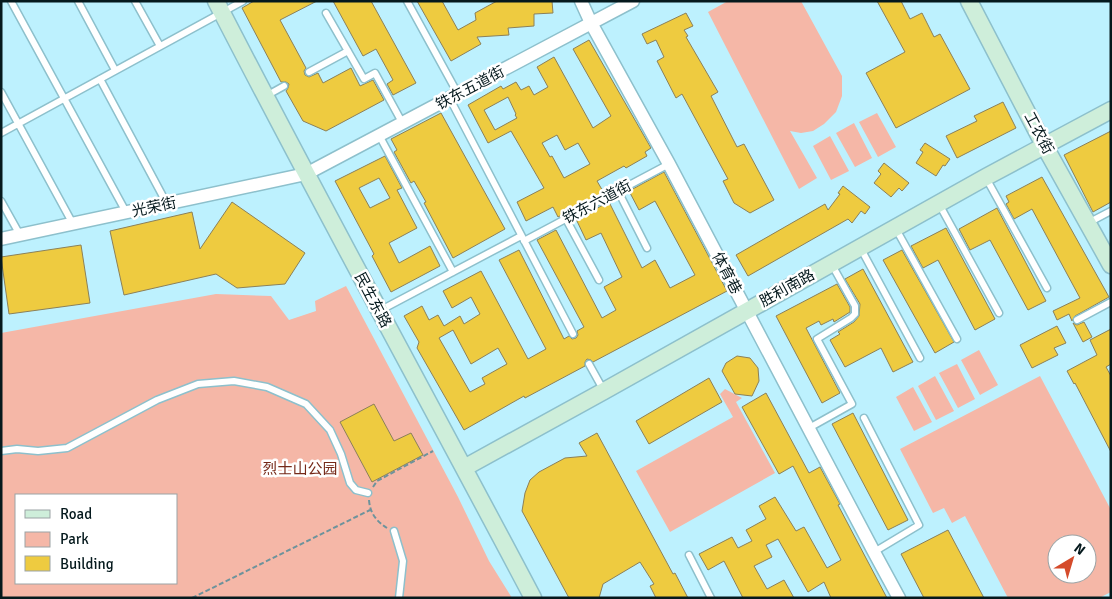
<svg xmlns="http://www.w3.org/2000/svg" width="1112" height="599" font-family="Signika,'Noto Sans SC',sans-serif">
<rect width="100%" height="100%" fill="#bdf1fe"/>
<!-- green -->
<path fill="#f5b7a7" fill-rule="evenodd" d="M728 1H801L842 76V96L836 112 824 124 813 131 801 133 790 131 817 178 799 189 708 12Z
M877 113 896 147 878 157 859 122Z
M854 123 872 158 855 167 836 133Z
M830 136 849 171 831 180 813 146Z
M346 286 458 497 489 561 512 598H1V333L216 294 271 296 289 320 316 311 315 301ZM16 495H176V583H16Z
M979 350 998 385 980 395 961 360Z
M957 364 975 399 958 408 939 373Z
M935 376 954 411 936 420 918 386Z
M1040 376 1111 510V592L1099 598H1008L965 516 952 523 944 508 933 513 900 449ZM1057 544H1087V574H1057Z
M913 387 932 422 914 431 896 397Z
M725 389 742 398 736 402 775 473 670 532 636 471 733 417 720 394Z"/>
<!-- building -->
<path fill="#eecb40" stroke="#8b8059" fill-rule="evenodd" d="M254 1H317L280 20 306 68 304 71 305 75 309 77 318 73 323 83 351 68 360 86 373 80 384 100 326 131 303 121 286 91 288 88 289 84 286 82H281L242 8Z
M333 1H371L416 83 393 95 387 84 393 80 376 49 363 56Z
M417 1H442L458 30 476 20 475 13 497 1H552L553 13 534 14V26L508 28 509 35 477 37 481 44 451 61Z
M877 1H901L910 19 922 13 934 37 940 34 970 89 896 128 866 73 905 52Z
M686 13 693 26 684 30 688 36 686 37 718 92 711 96 737 147 744 144 774 200 750 213 734 203 723 181 728 179 682 94 676 98 657 61 664 57 656 40 647 44 642 34Z
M589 40 651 148 645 152 647 156 626 168 624 166 597 181 604 193 558 217 553 207 526 221 517 202 544 188 511 131 488 143 468 105 501 86 503 89 516 82 521 90 529 86 534 95 548 87 537 67 554 57 593 128 611 116 573 49ZM508 97 516 114 515 115 517 118 495 130 484 110ZM557 135 565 150 578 143 590 164 564 178 552 156 550 157 542 143Z
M1003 102 1016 128 957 158 946 136 977 121 974 116Z
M441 113 505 229 453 258 424 203 426 202 414 181 411 183 394 152 397 150 391 139Z
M1111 131V202L1093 212 1064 155Z
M925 143 950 159 945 166 943 165 936 176 916 163 923 152 920 150Z
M385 156 402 188 397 190 417 228 389 243 399 263 430 246 440 266 391 292 372 256 374 254 335 181ZM379 178 390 198 370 208 359 188Z
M884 163 909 183 902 191 899 188 891 197 874 183 881 174 878 171Z
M664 172 727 291 593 362 591 360 587 359 585 362V366L525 398 524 396 464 430 417 348 419 342 404 316 422 306 429 320 438 315 444 326 460 316 464 324 480 314 471 297 452 308 443 291 481 271 528 359 546 349 499 260 519 250 564 339 569 336 572 339 576 338 578 335 577 331 584 327 537 240 556 230 602 318 616 310 604 287 622 277 601 233 586 240 576 219 609 202 642 268 655 260 670 288 695 275 655 201 639 210 629 191ZM453 330 471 364 498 348 507 364 482 378 485 384 470 392 439 338Z
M1042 177 1109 297 1075 316 1072 321 1069 314 1057 320 1053 311 1080 298 1032 209 1014 219 1006 204 1009 202 1006 196Z
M843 186 870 207 865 214 861 211 852 223 848 219 748 276 736 255 825 204 828 210 840 194 838 193Z
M232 202 305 253 285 284 237 288 216 274 124 295 110 231 192 212 200 249Z
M997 208 1046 301 1028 310 990 240 970 250 959 229Z
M946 228 995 319 975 330 938 260 923 268 911 246Z
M81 245 90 303 9 314 1 257Z
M902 250 954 342 935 353 883 260Z
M863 269 913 362 893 372 881 348 845 367 830 340 840 334 838 332 854 322 859 316 860 304 845 279Z
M837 284 850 307V312L834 322 833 319 821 325 819 321 806 328 840 393 822 403 776 316Z
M1084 322 1092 337 1083 342 1073 323 1077 325Z
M1057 326 1066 343 1054 348 1058 355 1032 368 1020 345Z
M1111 329V364L1106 367 1111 376V452L1075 383 1074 384 1067 371 1097 355 1090 340Z
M737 356 750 358 758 368 759 381 752 396 735 394 722 371 726 363Z
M709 378 722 402 649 444 636 421Z
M766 393 809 473 820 467 840 504 838 505 887 598H831L824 582 808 592 778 539 766 545 772 557 754 566 767 589 784 580 794 598H743L724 561 708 570 699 554 732 537 738 548 752 541 746 530 766 519 759 506 775 497 796 531 804 527 827 568 841 560 793 466 779 474 742 407Z
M374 404 394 441 411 433 423 455 372 482 340 422Z
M853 413 908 520 888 530 832 424Z
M597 433 673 574 675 573 688 598H656L650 586 654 584 640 562 603 584 599 598H569L522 511 525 493 530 480 539 472 565 458 587 456 579 443Z
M948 530 984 598H924L901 554Z"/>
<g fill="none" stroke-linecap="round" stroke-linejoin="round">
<defs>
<path id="lane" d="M11 1 126 212
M78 1 115 70
M135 1 160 46
M407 1 458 94
M326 13 364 79 375 73 403 124
M309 72 348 51
M100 79 167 204
M1 92 73 224
M266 96 284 86
M450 99 573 334
M1 133 243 1
M380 137 453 272
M986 178 1047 288
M618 191 647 248
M1 201 20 235
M939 204 999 313
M566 219 599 280
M1088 223 1111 211
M896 229 957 339
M524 241 669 164
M861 249 920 358
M381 310 521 236
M1077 320 1111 302
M589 364 604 391
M864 418 919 525 874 552
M809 428 852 404 817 339 851 318 855 314V306L832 265
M1 451 17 449 38 451 67 448 157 400 198 384 234 381 267 387 306 404 330 430 341 454 350 483 356 490 368 493
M394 531 403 561 399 598
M689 555 711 598"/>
<path id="street" d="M581 1 591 23 669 164 874 552 899 598
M1 239 306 174 633 1"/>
<path id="secondary" d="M216 1C319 202 428 399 533 598
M969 1 1044 145 1111 265
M464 468 604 391 986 177 1111 110"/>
</defs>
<!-- lane casing -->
<use href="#lane" stroke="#8dc0cc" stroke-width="9"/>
<!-- street casing -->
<use href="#street" stroke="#8dc0cc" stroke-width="15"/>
<!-- secondary casing -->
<use href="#secondary" stroke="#8dc0cc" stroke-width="19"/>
<!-- path -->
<path stroke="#6d939c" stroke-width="2" stroke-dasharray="5 2.5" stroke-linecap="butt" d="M373 487 377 481 433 451
M369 500C370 513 376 521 387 528
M192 598 370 510"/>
<!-- lane -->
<use href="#lane" stroke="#fff" stroke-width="6"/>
<!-- street -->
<use href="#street" stroke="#fff" stroke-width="12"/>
<!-- secondary -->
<use href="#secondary" stroke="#ceeeda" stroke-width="16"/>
</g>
<g text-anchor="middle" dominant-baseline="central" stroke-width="5" stroke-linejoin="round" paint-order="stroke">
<!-- street labels -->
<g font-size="15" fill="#05191d" stroke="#fff">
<text transform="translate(470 88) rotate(-28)">铁东五道街</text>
<text transform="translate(1039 133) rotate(62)">工农街</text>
<text transform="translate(597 202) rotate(-28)">铁东六道街</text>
<text transform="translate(154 207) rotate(-12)">光荣街</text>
<text transform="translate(727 273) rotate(62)">体育巷</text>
<text transform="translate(787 288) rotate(-29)">胜利南路</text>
<text transform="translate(373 300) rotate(62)">民生东路</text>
</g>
<!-- park labels -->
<g font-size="15" fill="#752918" stroke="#fff">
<text x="300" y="469">烈士山公园</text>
</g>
</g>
<!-- border -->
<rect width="1112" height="599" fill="none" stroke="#05191d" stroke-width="5"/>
<!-- legend -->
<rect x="15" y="494" width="162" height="90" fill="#ffffff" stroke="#9ba3a5"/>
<rect x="25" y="510" width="25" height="8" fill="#ceeeda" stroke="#9ba3a5"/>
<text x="60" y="519" font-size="15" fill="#05191d">Road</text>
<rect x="25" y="532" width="25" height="15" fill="#f5b7a7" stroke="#9ba3a5"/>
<text x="60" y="544" font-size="15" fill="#05191d">Park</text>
<rect x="25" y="556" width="25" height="15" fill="#eecb40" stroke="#9ba3a5"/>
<text x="60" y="569" font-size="15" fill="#05191d">Building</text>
<!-- north arrow -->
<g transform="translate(1072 559) rotate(38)"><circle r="24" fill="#ffffff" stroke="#9ba3a5"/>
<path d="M0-4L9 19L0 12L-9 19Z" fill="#d54b2b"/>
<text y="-8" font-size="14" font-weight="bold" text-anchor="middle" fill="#05191d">N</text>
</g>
</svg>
